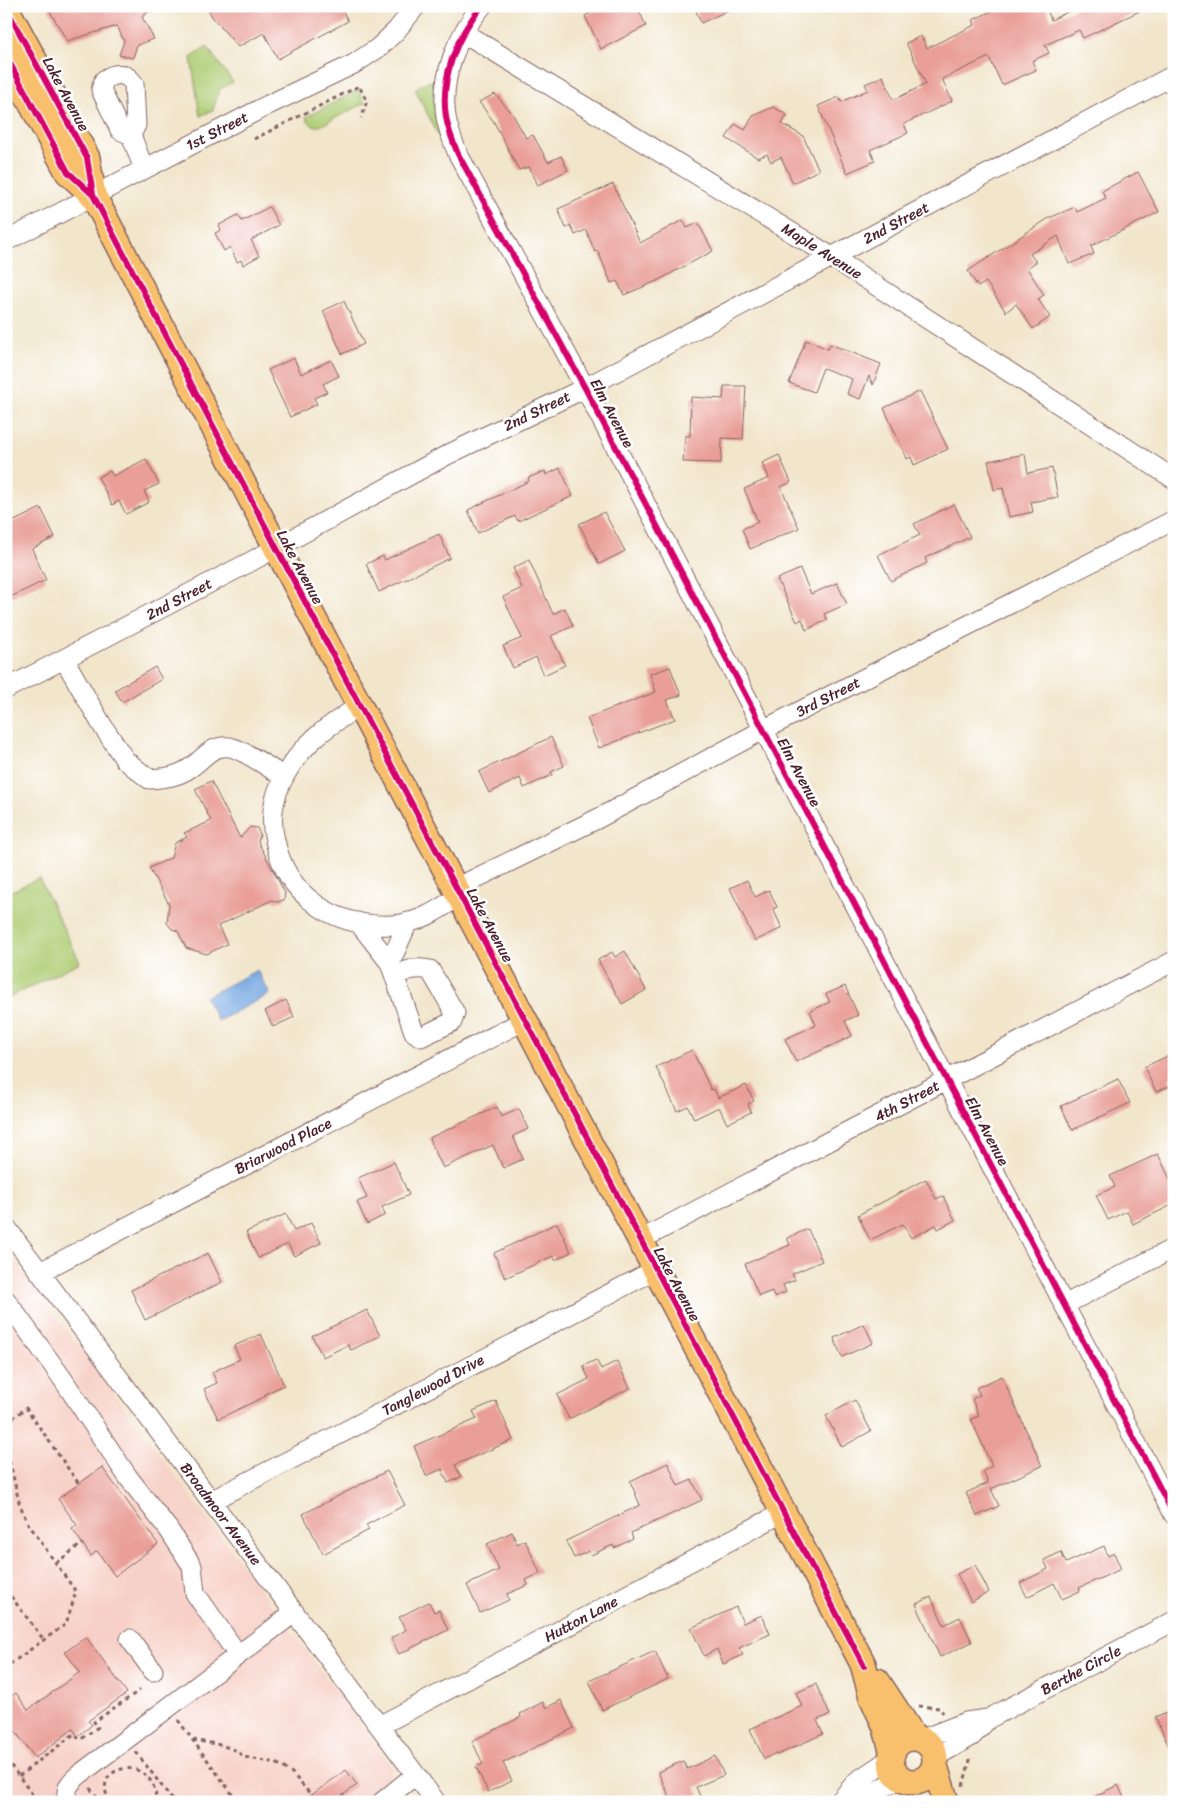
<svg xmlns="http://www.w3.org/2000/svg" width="1180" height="1808" font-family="Sriracha,sans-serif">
<rect width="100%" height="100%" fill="#fff"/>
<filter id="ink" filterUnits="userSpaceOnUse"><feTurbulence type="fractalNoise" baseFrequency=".02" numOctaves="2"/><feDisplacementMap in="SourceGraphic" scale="10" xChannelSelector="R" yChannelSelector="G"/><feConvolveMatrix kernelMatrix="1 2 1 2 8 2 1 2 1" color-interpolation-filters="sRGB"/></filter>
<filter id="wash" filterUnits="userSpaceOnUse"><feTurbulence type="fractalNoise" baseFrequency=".0096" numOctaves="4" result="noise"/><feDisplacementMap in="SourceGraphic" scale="20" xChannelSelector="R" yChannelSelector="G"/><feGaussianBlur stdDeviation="1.12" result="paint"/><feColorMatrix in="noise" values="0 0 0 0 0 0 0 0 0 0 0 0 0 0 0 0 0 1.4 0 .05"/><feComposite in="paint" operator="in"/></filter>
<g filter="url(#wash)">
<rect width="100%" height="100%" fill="#f1e5ca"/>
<!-- built -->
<path fill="#f7d1c7" d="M6 1249 392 1766 390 1779 363 1802H6Z"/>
<!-- green -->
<path fill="#afcd74" stroke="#7c7650" d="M207 47 233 82 220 89 213 110 200 116 191 58Z
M436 81 437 121 440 139 415 89 426 82Z
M358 90 365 103 320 126H313L307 120 306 117Z
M39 878 80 962 6 999V894Z"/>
<!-- water -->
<path fill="#77a8e2" stroke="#606486" d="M257 970 270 994 218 1021 205 997Z"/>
<g id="blocks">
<!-- building -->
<path fill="#e99f97" d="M47 6H155L142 17 154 39 137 45 133 58 119 55 124 41 117 26 67 41Z
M206 6H340L348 21 278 59 264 33 238 47 213 18Z
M604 6H637L646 26 601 49 585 16Z
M694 6H737L701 23Z
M1002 6H1046L1051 20 1080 6H1150L1083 38 1079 30 1045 45 1049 53 1032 61 1036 70 1002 85 989 57 942 79 952 101 904 124 908 133 870 150 875 161 847 173 818 106 839 97 841 102 868 90 865 84 883 76 893 100 926 84 906 43 921 36 927 48 975 25 973 20Z
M495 94 512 113 526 138 533 135 548 162 561 156 568 170 538 185 529 167 519 170 494 122 479 102Z
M773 107 787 115 782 124 803 136 819 170 793 183 781 157 771 162 767 154 758 158 726 138 735 124 745 130 753 116Z
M1138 172 1159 212 1091 246 1094 254 1069 264 1058 236 1030 254 1036 262 1027 268 1044 295 1038 299 1050 317 1033 329 1016 304 1006 312 986 282 978 287 968 271 1049 218 1075 207 1077 212 1106 198 1102 191Z
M613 184 640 243 683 220 687 228 698 223 713 251 657 281 624 295 617 281 611 283 598 251 595 252 586 230 575 235 571 226 566 228 558 209Z
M269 207 279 225 251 240 259 256 243 265 241 260 237 262 230 247 224 251 215 233 221 230 219 225 238 215 242 221Z
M344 301 364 344 342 354 323 311Z
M806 340 828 349 830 344 881 364 873 385 869 376 860 399 847 394 852 379 823 368 814 392 789 383Z
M294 358 301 374 331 360 339 376 323 384 327 392 314 398 317 404 290 417 268 370Z
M724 386H746L743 439 722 438 721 463 683 462 685 436H690L691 397 723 399Z
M920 391 948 449 914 465 911 457 907 459 884 408Z
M1025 454 1028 473 1052 468 1058 497 1031 502 1033 512 1009 517 1003 488 994 490 988 461Z
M779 455 791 482 781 487 799 528 750 549 742 529 758 522 744 489 769 478 762 463Z
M146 459 159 484 144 491 149 502 126 514 119 501 112 505 98 477 110 471 113 476Z
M560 468 573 496 518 521 515 516 478 533 468 510 529 481 528 478 545 471 546 475Z
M954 504 970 537 925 558 927 563 891 581 878 555 920 535 914 524Z
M41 508 55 537 32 549 46 580 6 599V525Z
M604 512 625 551 599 564 579 524Z
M439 534 450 558 379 592 366 564 383 556 385 560Z
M529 560 553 614 565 608 573 626 551 636 565 665 544 675 536 657 513 668 503 646 522 638 503 597 522 588 513 568Z
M800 569 811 594 837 583 847 604 824 614 827 620 806 630 802 619 797 622 777 579Z
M155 667 162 679 122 702 115 690Z
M670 667 681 695 667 700 675 719 599 748 587 718 656 692 650 674Z
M551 737 564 766 551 772 552 775 524 788 520 778 489 793 479 772Z
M211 781 240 838 250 827 257 828 260 834 258 842 285 893 284 900 277 902 272 900 218 926 227 944 207 954 186 948 178 931 172 929 167 923 169 904 149 868 171 858 175 843 187 837 184 833 211 821 195 789Z
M747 880 755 897 769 890 777 907 773 909 782 928 755 941 730 888Z
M625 951 646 990 622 1004 598 960 612 952 615 957Z
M845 986 858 1015 845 1021 852 1036 796 1062 785 1039 816 1025 810 1011 830 1002 826 994Z
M286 1000 294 1017 273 1027 265 1011Z
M692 1050 711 1090 714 1089 718 1098 746 1085 754 1101 748 1104 751 1112 727 1124 719 1107 694 1119 688 1106 677 1111 656 1067Z
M1174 1053V1076L1169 1078 1172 1085 1156 1092 1144 1067Z
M1118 1079 1130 1103 1072 1130 1061 1106Z
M497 1107 501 1117 519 1109 528 1129 513 1136 523 1159 503 1168 493 1145 443 1168 429 1138Z
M1158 1154 1174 1188V1204L1133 1224 1127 1211 1108 1220 1096 1195 1115 1187 1110 1176Z
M394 1162 409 1195 382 1207 385 1215 367 1224 357 1202 367 1198 358 1178Z
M926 1179 936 1199 943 1196 955 1220 938 1229 936 1225 911 1238 903 1224 870 1240 858 1215Z
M286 1214 294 1231 311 1223 321 1243 294 1256 288 1244 258 1258 246 1232Z
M557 1223 571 1252 555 1260 553 1256 505 1278 494 1253Z
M808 1229 822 1261 792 1274 795 1280 783 1285 786 1292 774 1297 772 1291 759 1296 745 1264 790 1245 787 1238Z
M208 1253 222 1282 145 1320 131 1290Z
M367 1310 380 1336 351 1350 348 1345 323 1357 312 1336Z
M864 1324 873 1343 842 1357 834 1338Z
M261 1334 284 1385 265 1394 266 1396 218 1419 204 1389 217 1383 212 1372 240 1359 234 1346Z
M596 1360 601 1369 617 1361 630 1388 569 1419 557 1395 589 1379 583 1366Z
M1002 1376 1042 1466 991 1489 999 1506 977 1516 966 1493 988 1483 983 1471 992 1466 971 1419 979 1416 972 1399 980 1395 976 1388Z
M855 1400 871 1431 842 1447 826 1416Z
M496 1401 513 1440 455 1465 461 1477 448 1483 442 1469 426 1476 414 1446 477 1419 473 1411Z
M668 1463 678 1486 692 1480 702 1500 631 1533 633 1539 614 1548 613 1545 591 1555 589 1551 574 1558 566 1541 640 1505 630 1481Z
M102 1467 158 1544 115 1576 97 1551 91 1556 72 1529 77 1525 58 1499Z
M387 1471 405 1505 366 1525 369 1530 323 1554 303 1514Z
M512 1532 517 1544 525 1540 540 1573 526 1580 528 1585 507 1594 509 1600 480 1613 467 1585 499 1570 487 1544Z
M1104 1546 1108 1556 1114 1553 1121 1569 1079 1588 1080 1591 1062 1599 1054 1583 1027 1597 1020 1583 1048 1569 1044 1560 1061 1552 1066 1563Z
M975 1565 989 1592 971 1602 957 1574Z
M931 1597 944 1625 960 1617 972 1642 940 1657 916 1604Z
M429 1602 434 1612 439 1610 448 1630 399 1654 391 1638 406 1630 399 1617Z
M736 1607 743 1623 762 1615 770 1634 739 1648 743 1655 723 1664 717 1649 704 1656 691 1628Z
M86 1637 127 1693 88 1721 92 1725 78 1736 73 1729 35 1758 6 1719V1700L16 1693 28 1710 80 1672 65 1652Z
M655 1651 668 1679 602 1710 589 1681Z
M816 1684 830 1715 817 1720 823 1734 777 1755 776 1753 764 1759 750 1729 802 1706 796 1693Z
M561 1700 574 1728 503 1763 512 1781 488 1792 476 1767 483 1764 472 1741 521 1717 520 1714 543 1702 546 1708Z
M1174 1709V1757L1155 1717Z
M715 1756 724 1775 696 1787 700 1796 688 1802H672L658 1772 683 1761 687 1769Z
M346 1770 357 1785 333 1802H302Z
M1118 1785 1126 1802H1083Z"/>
</g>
</g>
<g filter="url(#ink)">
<use href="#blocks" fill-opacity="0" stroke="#846463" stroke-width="1"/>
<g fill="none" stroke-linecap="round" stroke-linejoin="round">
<defs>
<path id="minor" d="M482 6C457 35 440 78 446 117 448 130 453 142 458 154L585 388 1174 1515
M464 33 832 257 1174 479
M131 135 120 130 101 90 104 80C115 72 126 72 134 84L136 125 131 135 144 169
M6 241 268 105 354 64 378 48 396 31 416 6
M64 659 102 725 125 760 149 779C164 778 177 777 190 768 203 760 211 744 230 747 244 750 271 769 284 777
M6 689 250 562 447 455 585 388 1174 75
M360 706C328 725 299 746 282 781 273 799 270 820 275 840 286 896 335 928 392 925 418 924 439 910 460 895
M456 888 599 818 763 730 1174 520
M358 922 390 963 414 1032 421 1037 452 1022 455 1013 430 970C418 967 404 969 395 978
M390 963 408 922
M6 1227 436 1802
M640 1240 1174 961
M40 1272 525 1020
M6 1300 62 1378 128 1477 169 1530 192 1566 195 1593 238 1655
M1064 1305 1174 1248
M211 1501 655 1270
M130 1639 153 1671
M379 1726 784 1512
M922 1739 966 1722 988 1719
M935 1757 972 1736 988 1719 1174 1621
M69 1802C63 1789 70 1782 80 1774L294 1613
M382 1802 415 1775
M839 1802 857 1781 890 1759
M840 1802 866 1796 900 1779"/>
<path id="major" d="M6 8 87 158 93 195 276 547 863 1664 872 1697 885 1725 892 1750
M6 56 68 172 93 195
M877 1681 914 1737
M891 1760a22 22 0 1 1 44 0a22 22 0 1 1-44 0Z
M935 1766 946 1802"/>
</defs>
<!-- minor casing -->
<use href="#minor" stroke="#846463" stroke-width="21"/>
<!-- major casing -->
<use href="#major" stroke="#846463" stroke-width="28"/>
<!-- path -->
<path stroke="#846463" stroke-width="3" stroke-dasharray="4 4" stroke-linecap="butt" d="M254 139 359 86 367 101 361 118
M6 1423 26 1408 79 1484
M6 1437 9 1458 19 1502 27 1522 76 1592 66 1624 6 1667
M56 1563 83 1543
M6 1590 44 1640
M919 1706 940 1708 943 1713
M178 1720 238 1802
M193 1740 221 1745 237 1751 244 1757 276 1763 292 1773 311 1795
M136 1752 174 1802
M6 1759 38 1802
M19 1776 74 1734 80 1740 98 1727 94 1722 140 1690
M963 1786 970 1760 969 1756
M90 1788 100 1802
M110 1802C87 1763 157 1752 156 1802"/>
<!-- minor -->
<use href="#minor" stroke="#fff" stroke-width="19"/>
<!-- major -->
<use href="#major" stroke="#f8bf6c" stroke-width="25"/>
<defs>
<path id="cycleway" d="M482 6C457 35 440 78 446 117 448 130 453 142 458 154L585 388 1174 1515
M6 8 87 158 93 195 276 547 460 895 864 1666
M6 56 68 172 93 195"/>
</defs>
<!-- cycleway casing -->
<use href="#cycleway" stroke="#fff" stroke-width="9"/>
<!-- cycleway -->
<use href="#cycleway" stroke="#d6006c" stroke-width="6"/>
</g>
</g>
<g text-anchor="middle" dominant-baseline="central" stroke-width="5" stroke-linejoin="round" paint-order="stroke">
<!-- street labels -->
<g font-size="15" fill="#4a1f2b" stroke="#fff">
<text transform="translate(66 94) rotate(62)">Lake Avenue</text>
<text transform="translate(217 131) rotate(-27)">1st Street</text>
<text transform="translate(896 223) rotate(-28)">2nd Street</text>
<text transform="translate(822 251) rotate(32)">Maple Avenue</text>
<text transform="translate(537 411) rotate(-26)">2nd Street</text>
<text transform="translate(612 413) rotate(62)">Elm Avenue</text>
<text transform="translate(300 567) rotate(62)">Lake Avenue</text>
<text transform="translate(179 599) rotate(-28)">2nd Street</text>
<text transform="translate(828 697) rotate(-27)">3rd Street</text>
<text transform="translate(799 772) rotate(62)">Elm Avenue</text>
<text transform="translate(490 925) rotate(62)">Lake Avenue</text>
<text transform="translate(907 1101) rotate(-28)">4th Street</text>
<text transform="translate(987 1131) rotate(62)">Elm Avenue</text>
<text transform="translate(283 1146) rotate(-27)">Briarwood Place</text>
<text transform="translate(677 1284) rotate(62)">Lake Avenue</text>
<text transform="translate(433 1385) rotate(-28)">Tanglewood Drive</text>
<text transform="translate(221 1514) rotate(53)">Broadmoor Avenue</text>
<text transform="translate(581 1619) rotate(-28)">Hutton Lane</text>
<text transform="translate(1081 1670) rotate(-28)">Berthe Circle</text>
</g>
</g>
<!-- margin -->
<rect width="1180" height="1808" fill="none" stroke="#fff" stroke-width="25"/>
</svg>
